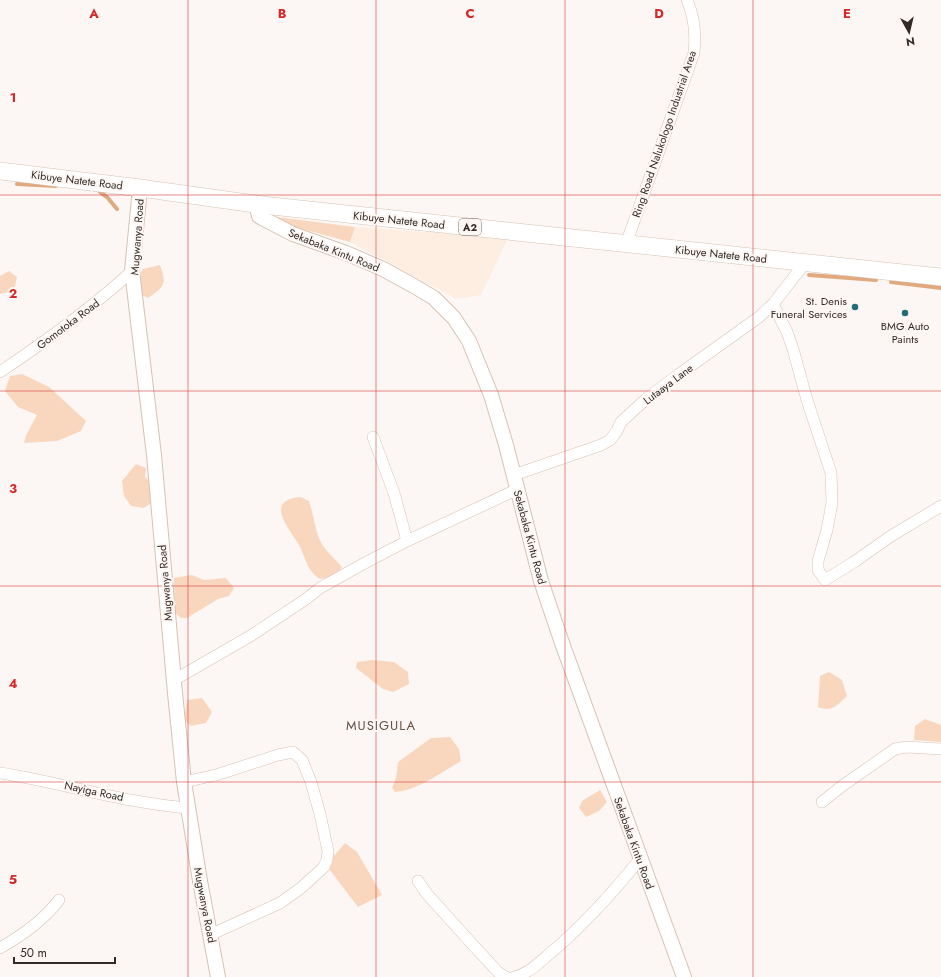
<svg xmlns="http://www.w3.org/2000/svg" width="941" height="977" font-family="Jost,sans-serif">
<rect width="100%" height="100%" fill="#fcf7f4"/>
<!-- built -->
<path fill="#feede1" d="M355 227 508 238 481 295 457 299 350 242Z"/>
<!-- green -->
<path fill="#f9d7be" d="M277 217 355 227 350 242 284 224Z
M160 265C167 283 165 287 148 298L139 294 136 280 143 269Z
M9 271 17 277 14 291 0 294V276Z
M22 374 49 387 86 421 81 431 57 441 24 443 26 435 37 415 18 407 5 391 10 376Z
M136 464 146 468 145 477 158 489 157 499 144 508 131 506 124 496 122 481Z
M301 497 309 501C315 518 315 537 326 550 331 556 337 561 342 567 337 575 331 578 320 579 306 570 306 558 299 545 289 528 263 500 301 497Z
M192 575 204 580 226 578 234 588 229 596 218 599 187 618H181L175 613 174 578Z
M372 660 394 662 408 672 409 684 393 692 383 689 356 668 357 662Z
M829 672 842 680 847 696C837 705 832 713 818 707L820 676Z
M202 698 212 712 206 723 191 726 184 720 187 700Z
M925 719 941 725V742L914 740 915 726Z
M450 737 459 749 461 761C442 772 417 791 395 792L392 788 396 778 398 762 431 738Z
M600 790 607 802 599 811 586 817 579 808 582 801Z
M345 843 357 852 382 895 358 907 326 865Z"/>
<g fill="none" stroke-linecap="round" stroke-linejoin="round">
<!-- stream -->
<path stroke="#e1a97e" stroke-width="4" d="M17 184 56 186
M100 192 107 197 117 209
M809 275 876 280
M891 282 941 288"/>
<defs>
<path id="minor" d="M626 244 694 53C696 34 695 18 687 0
M773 304 787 332 793 349 807 400 831 473 832 503 827 530 818 561V570L825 580 854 562 891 536 941 506
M0 372C46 341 91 309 132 271
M373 437 394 493 407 541
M514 475 601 445 610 440 617 431 621 422 645 400 678 375 759 317 773 304 805 263
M174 680 252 635 306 599 320 588 363 564 407 541 518 489
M0 773C63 783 125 803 188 808
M184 782 216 775 278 755 293 752 302 760 311 782 320 814 328 851 327 860 324 867 301 888 280 903 210 935
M822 802 842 786 895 749 907 747 941 749
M418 881 427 894 473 945 499 973 506 977
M0 948C23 935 43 921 59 900
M514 977C527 974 538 964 547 956 583 926 611 895 640 859"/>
<path id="tertiary" d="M140 188 132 271 154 455 175 693 184 782 200 881 218 977
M262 205 258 212 259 216 262 218 293 234 346 253 383 269 414 286 434 298 454 318 469 341 491 395 506 445 541 581 562 643 684 977"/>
<path id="primary" d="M0 171 140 188 262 205 941 277"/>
</defs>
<!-- minor casing -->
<use href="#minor" stroke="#d7c2b3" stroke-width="12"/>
<!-- tertiary casing -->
<use href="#tertiary" stroke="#d7c2b3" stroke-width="16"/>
<!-- primary casing -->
<use href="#primary" stroke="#d7c2b3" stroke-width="18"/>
<!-- minor -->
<use href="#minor" stroke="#fff" stroke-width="11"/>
<!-- tertiary -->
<use href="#tertiary" stroke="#fff" stroke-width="14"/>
<!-- primary -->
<use href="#primary" stroke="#fff" stroke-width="17"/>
</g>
<!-- grid -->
<path fill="none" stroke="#d62828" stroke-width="1" stroke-opacity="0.55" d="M188 0V977M376 0V977M565 0V977M753 0V977M0 195H941M0 391H941M0 586H941M0 782H941"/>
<!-- markers -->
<g fill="#236d77" stroke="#fcf7f4" stroke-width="1.5">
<circle cx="855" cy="307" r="4"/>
<circle cx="905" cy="313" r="4"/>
</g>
<g text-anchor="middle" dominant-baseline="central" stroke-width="4" stroke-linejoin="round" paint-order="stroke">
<!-- shield labels -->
<rect fill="#fcf7f4" stroke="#6f6862" stroke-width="1" x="459" y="219" width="22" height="16" rx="3"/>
<g font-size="10" font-weight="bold" fill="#322a24">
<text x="470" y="227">A2</text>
</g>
<!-- street labels -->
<g font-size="11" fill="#322a24" stroke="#fcf7f4">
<text transform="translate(664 134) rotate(-71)">Ring Road Nalukologo Industrial Area</text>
<text transform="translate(77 180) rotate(7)">Kibuye Natete Road</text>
<text transform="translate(399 220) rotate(6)">Kibuye Natete Road</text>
<text transform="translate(137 237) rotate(-86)">Mugwanya Road</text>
<text transform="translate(334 250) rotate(22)">Sekabaka Kintu Road</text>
<text transform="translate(721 254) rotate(6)">Kibuye Natete Road</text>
<text transform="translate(68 324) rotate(-37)">Gomotoka Road</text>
<text transform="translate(668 384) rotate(-37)">Lutaaya Lane</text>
<text transform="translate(530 537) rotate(75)">Sekabaka Kintu Road</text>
<text transform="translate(165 583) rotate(-95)">Mugwanya Road</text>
<text transform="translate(94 791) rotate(12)">Nayiga Road</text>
<text transform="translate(634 843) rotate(70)">Sekabaka Kintu Road</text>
<text transform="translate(205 905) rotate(79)">Mugwanya Road</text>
</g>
<!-- poi labels -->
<g font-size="11" fill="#322a24" stroke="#fcf7f4" text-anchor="end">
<text x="847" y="301">St. Denis<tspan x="847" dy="13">Funeral Services</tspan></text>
<text x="905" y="326" text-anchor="middle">BMG Auto<tspan x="905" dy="13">Paints</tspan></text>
</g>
<!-- quarter labels -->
<g font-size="13" letter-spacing="1" fill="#655346" stroke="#fcf7f4">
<text x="381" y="725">MUSIGULA</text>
</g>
</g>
<g font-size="13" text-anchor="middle" font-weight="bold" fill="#d62828" stroke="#fcf7f4" stroke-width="4" stroke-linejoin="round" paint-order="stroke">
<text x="94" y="18">A</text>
<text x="282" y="18">B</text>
<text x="470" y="18">C</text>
<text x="659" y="18">D</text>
<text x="847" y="18">E</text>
<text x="13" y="102">1</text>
<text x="13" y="298">2</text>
<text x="13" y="493">3</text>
<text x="13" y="688">4</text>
<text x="13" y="884">5</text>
</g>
<!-- north arrow -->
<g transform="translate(909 32) rotate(172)" stroke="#fcf7f4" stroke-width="3" paint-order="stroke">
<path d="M0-3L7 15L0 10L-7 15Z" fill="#322a24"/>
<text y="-6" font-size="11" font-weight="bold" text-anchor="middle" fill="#322a24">N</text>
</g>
<!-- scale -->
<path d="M14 957v6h101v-6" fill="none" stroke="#322a24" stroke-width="2"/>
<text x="20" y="957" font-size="12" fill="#322a24" stroke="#fcf7f4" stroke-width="3" paint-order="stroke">50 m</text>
</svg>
